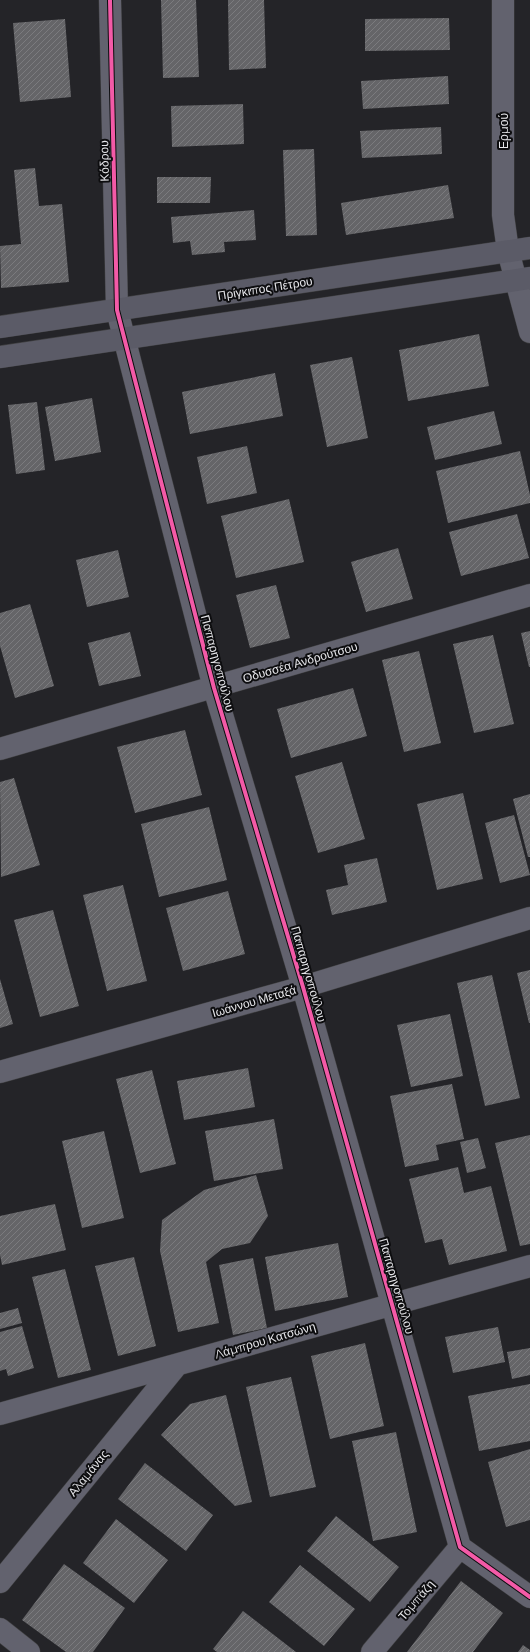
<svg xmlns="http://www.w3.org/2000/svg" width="530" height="1652" font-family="Montserrat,sans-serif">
<defs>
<pattern id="building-hatch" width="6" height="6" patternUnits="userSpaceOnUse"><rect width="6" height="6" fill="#656568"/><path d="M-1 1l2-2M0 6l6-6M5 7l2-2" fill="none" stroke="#7b7b7e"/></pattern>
</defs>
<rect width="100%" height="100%" fill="#242428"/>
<!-- building -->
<path fill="url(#building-hatch)" d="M161 0H196L199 77 163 78Z
M228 0H264L266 68 229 70Z
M449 18 450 50 365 51V19Z
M65 19 71 97 20 102 13 23Z
M448 76 449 104 363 109 361 81Z
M243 104 244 144 172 147 171 106Z
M441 127 442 154 362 158 360 131Z
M314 149 317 235 286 236 283 150Z
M35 168 39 206 62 204 69 282 1 288 0 246 21 244 14 170Z
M157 177H211L210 203H157Z
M448 185 454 218 346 235 341 203Z
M254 210 256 240 224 242 225 252 192 255 190 241 173 243 171 217Z
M479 334 489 386 408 401 399 350Z
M352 357 368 438 327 447 310 365Z
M275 373 283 416 190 434 182 392Z
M92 398 101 452 55 461 45 407Z
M37 402 45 470 16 474 8 405Z
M494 411 502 444 435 460 427 427Z
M247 446 257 493 207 504 197 457Z
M520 451 530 495V503L448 523 436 471Z
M289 499 304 562 236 578 221 516Z
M517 514 529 558 461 576 449 532Z
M398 548 413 599 366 612 351 562Z
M118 550 129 597 87 607 76 560Z
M276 585 290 638 250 648 236 595Z
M30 604 54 686 15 698 0 646V613Z
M530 631V667H529L521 633Z
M130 632 141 676 99 686 88 643Z
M493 635 514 724 474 733 453 644Z
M419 651 441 743 404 752 382 660Z
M353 688 367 736 291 758 277 709Z
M185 730 202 795 135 813 117 747Z
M342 762 365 839 318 853 295 776Z
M14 778 40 865 1 877 0 782Z
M463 793 483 879 437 890 417 804Z
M530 794V857H528L513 799Z
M209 807 227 880 159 897 141 824Z
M514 815 530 875 500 883 485 823Z
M377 858 387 902 332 915 326 890 348 885 344 865Z
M123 885 147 981 107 991 83 895Z
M228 891 245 954 183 971 166 908Z
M53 910 79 1006 40 1017 14 920Z
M530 970V1023H529L517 973Z
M492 975 520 1098 485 1106 457 983Z
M0 979 13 1024 0 1028Z
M450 1014 463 1076 411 1087 397 1025Z
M248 1068 255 1107 184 1120 177 1081Z
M152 1070 176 1164 140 1173 116 1079Z
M452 1084 464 1139 436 1145 439 1160 405 1167 390 1096Z
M274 1119 283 1169 214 1181 205 1131Z
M104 1131 124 1218 82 1228 62 1141Z
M530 1135V1244L520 1246 495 1143Z
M478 1138 486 1168 467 1173 460 1142Z
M458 1167 464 1193 491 1186 507 1251 449 1265 442 1239 425 1243 409 1179Z
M256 1175 268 1216 250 1243 222 1249 206 1262 219 1323 178 1332 160 1251 162 1220 204 1190Z
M55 1204 66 1250 2 1265 0 1255V1216Z
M338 1243 348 1297 275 1311 265 1257Z
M134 1257 156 1346 118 1356 95 1266Z
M253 1258 267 1328 233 1335 219 1265Z
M65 1269 91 1370 58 1378 32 1277Z
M18 1308 22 1323 0 1329V1313Z
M22 1326 34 1368 8 1376 6 1369 0 1371V1332Z
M498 1327 505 1362 453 1373 445 1337Z
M365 1343 384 1426 330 1439 311 1356Z
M530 1348V1375L512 1379 507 1352Z
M291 1377 316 1487 270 1497 246 1387Z
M530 1384V1441L479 1451 468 1396Z
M226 1395 252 1502 235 1506 161 1435 190 1404Z
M396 1432 417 1532 373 1541 352 1441Z
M530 1449V1520L506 1527 488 1462Z
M145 1463 213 1515 186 1551 118 1499Z
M336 1516 399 1567 370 1602 307 1551Z
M116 1519 168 1560 134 1603 83 1563Z
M64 1564 125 1608 93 1652H66L22 1620Z
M300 1565 355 1609 324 1646 269 1602Z
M461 1581 503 1613 473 1652H407Z
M243 1611 296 1652H217L213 1649Z
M523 1645 530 1650V1652H518Z"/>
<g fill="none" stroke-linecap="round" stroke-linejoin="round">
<defs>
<path id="minor" d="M110 0 117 310 214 688 303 987 460 1547 530 1597
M503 0V215L508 251 530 332
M0 749 530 595
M0 1072 303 987 530 918
M0 1414 530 1266
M0 1582 177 1365
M0 1629 29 1652
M372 1652 460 1547"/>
<path id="secondary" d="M0 327 530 248
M0 357 530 278"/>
</defs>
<!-- minor casing -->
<use href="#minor" stroke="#404042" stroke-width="23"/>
<!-- secondary casing -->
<use href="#secondary" stroke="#404042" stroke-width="23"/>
<!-- minor -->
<use href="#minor" stroke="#62626e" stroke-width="22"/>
<!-- secondary -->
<use href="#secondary" stroke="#5b5b67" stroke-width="22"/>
<defs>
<path id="cycleway" d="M110 0 117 310 214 688 303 987 460 1547 530 1597"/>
</defs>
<!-- cycleway casing -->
<use href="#cycleway" stroke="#0d0d0f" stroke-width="6"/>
<!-- cycleway -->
<use href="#cycleway" stroke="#f35aa7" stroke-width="4"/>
</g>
<g text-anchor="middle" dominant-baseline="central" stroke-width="4" stroke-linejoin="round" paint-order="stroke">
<!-- street labels -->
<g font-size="12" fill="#e7e7eb" stroke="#0d0d0f">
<text transform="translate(503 131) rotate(-90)">Ερμού</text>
<text transform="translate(104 161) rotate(-91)">Κόδρου</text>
<text transform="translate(265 288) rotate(-9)">Πρίγκιπος Πέτρου</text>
<text transform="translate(300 662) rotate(-16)">Οδυσσέα Ανδρούτσου</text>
<text transform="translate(218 663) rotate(75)">Παπαρηγοπούλου</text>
<text transform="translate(309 974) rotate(74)">Παπαρηγοπούλου</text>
<text transform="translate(254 1001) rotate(-16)">Ιωάννου Μεταξά</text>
<text transform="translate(397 1286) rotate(74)">Παπαρηγοπούλου</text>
<text transform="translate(265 1340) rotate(-16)">Λάμπρου Κατσώνη</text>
<text transform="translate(88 1473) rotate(-51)">Αλαμάνας</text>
<text transform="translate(416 1600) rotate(-50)">Τομπάζη</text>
</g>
</g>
</svg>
